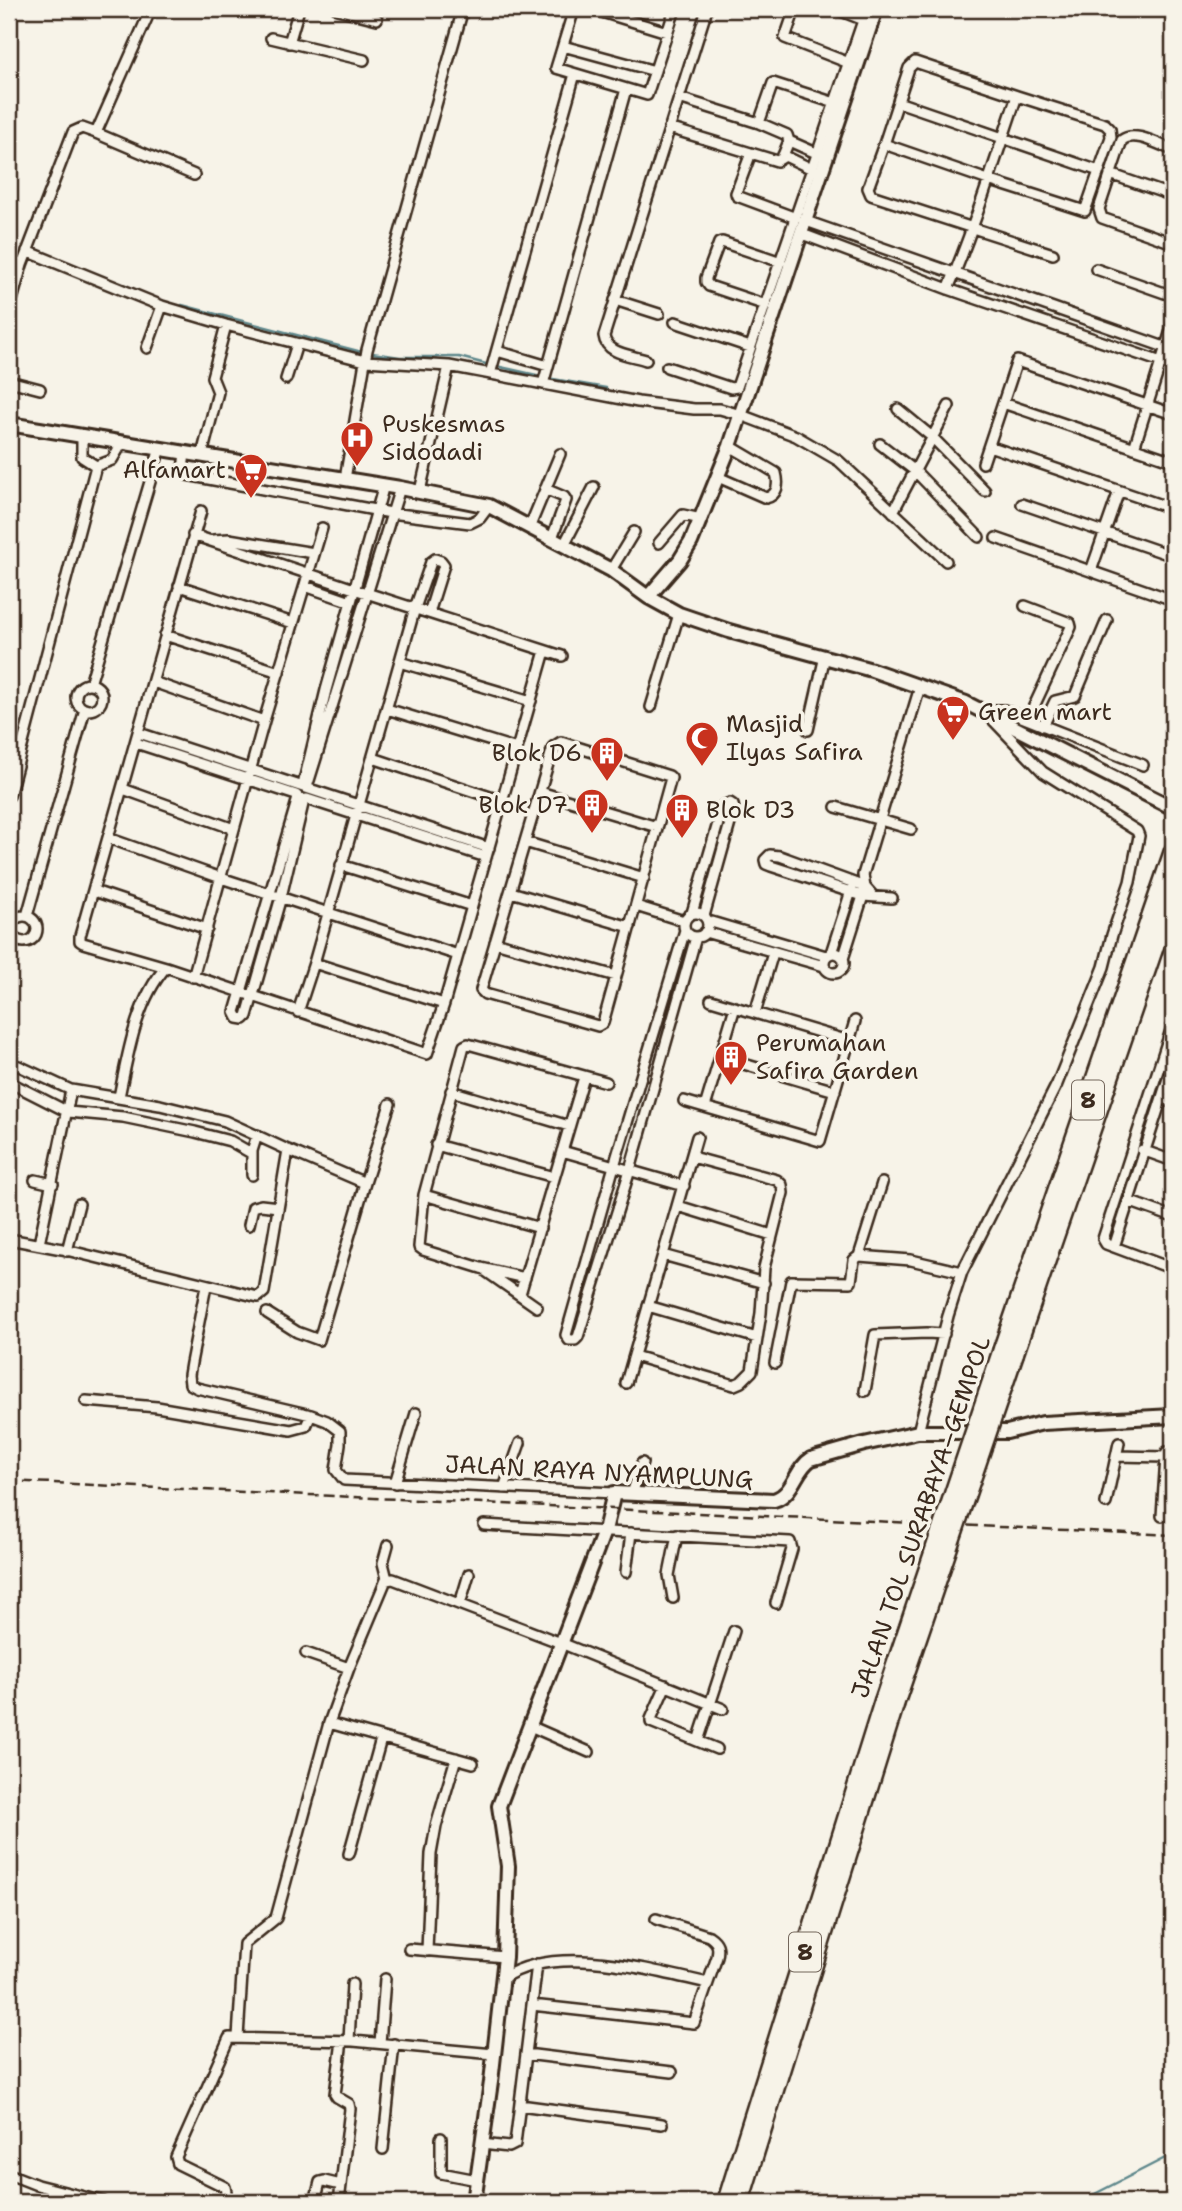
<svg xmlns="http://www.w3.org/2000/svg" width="1182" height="2211" font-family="'Shantell Sans',sans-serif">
<rect width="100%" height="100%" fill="#f7f3e8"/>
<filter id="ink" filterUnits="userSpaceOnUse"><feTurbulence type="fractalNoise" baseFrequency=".0143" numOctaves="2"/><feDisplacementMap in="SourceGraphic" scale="14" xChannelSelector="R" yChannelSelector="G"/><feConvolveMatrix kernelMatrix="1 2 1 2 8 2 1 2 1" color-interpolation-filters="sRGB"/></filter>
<g filter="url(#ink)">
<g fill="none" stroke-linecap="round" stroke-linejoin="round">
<!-- stream -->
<path stroke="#5f888c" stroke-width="2.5" d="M182 305 358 351 400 357H459L490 365
M496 366 541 376
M547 378 606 388
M1079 2202 1173 2154
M1165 2202 1173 2198"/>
<defs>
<path id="street" d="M337 9 377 19
M574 9 556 68 647 95 675 9
M592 9 667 32
M795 9 785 38 849 63
M836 9 864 20
M271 38 364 60
M289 43 299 9
M563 46 655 71
M898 102 1099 171
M759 123 773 83 835 103
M669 128 777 161 782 158 789 141 787 135 759 123 679 98
M96 133 194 175
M789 141 823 156
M884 144 909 68 915 62 1017 96
M1173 150C1159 145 1135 130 1122 140L1099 209 1102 218 1173 243
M751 153 736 193 737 196 796 218
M783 155 816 171
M1110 174 1173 196
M806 221 1173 350
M802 234 948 289 1173 366
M27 251 162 306 226 325 365 361 449 366 638 402 694 409H720L741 415 796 436 839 461 946 561
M9 260 22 265
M1096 269 1173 296
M948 289C975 226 995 160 1017 96L1105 124 1110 129 1111 137 1085 211 988 180 884 144 868 188 871 195 1053 254
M615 300 659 314
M766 305 709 286 706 282V278L719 243 722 242 781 262
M9 311 22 265 73 132 82 128 96 133 151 9
M675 322 750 347
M147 348 162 306
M497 351 548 366
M646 360C631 355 606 354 604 336L707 9
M667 367 731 388 737 387 867 9
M490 374 575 74
M286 379 297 344
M9 381 40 389
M543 384 626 89
M1003 403 1173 461
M898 409 932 437 985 491
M82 436V457L96 466 112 460 122 443
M880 444 915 471 979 537
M989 446 1173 509
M1134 448 1173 324
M185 452 183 471 187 475 391 513 470 523 480 518 489 506
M202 455 218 392 212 377 226 325
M983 463 1017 361 1173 414
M718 477 766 498C778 495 779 484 776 473L730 446
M345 479 367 350 463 9
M545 489 564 497 566 500 552 538
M420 491 449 366
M1022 504 1173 556
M201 511 80 936V941L83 943 166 967 427 1054 444 1004 545 651
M893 512 949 406
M530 526 560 454
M193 535 354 589 562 656
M996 538 1173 600
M213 540 229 539 314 553
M659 543 683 515 701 519
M564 545 594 487
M611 570 634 532
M1091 571 1119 491
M179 586 293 623
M305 586 351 602
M1025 606 1070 623 1071 627 1028 719
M165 635 279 672
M400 662 531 701
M153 682 264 721
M90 684 160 448
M76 697a13 13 0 1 1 26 0a13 13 0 1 1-26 0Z
M651 707 679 614
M387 709 517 749
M984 710H1004L1143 765
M1043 726 1055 701 1075 696 1107 620
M808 730 825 656
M139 733 489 848
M561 742 669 776 671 778 603 1023 598 1026 485 994 481 990 553 747Z
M136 743 296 795 301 800 307 799 486 857
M373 758 502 801
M304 781 326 690 384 485
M307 787 400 488
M123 789 234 829
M540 792 657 827
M9 796 96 466
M298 798 235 1012 238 1018 244 1019 247 1016 281 897 304 800
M836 807 911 829
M108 838 221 878 458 955
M525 842 644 878
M341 865 472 906
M94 891 207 929
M511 892 630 927
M873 896 865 887 780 856 770 855 765 860 766 864 771 866 863 896 892 898
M636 906 684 921
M692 913 723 806 730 803 733 805 734 809 704 916
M684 925a12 12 0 1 1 24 0a12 12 0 1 1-24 0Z
M27 916 85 709
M11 929a13 13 0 1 1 26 0a13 13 0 1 1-26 0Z
M708 921 826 956
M685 930 614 1166 566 1335 569 1340H575L578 1337 630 1170 696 937
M705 932 824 966
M495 942 616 976
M824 963a10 10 0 1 1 20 0a10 10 0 1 1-20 0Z
M831 953 852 888
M843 959 863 896 865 887 863 875 920 687
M314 963 444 1004
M193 977 264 721 322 528
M711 1000 849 1041
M298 1012 314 963 415 608 431 562 435 559 441 561 444 565 429 613
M755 1013 773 953
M1173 1024 1103 1239 1106 1244 1173 1269
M720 1057 835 1091
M9 1064 19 1066 71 1090 160 1105 225 1121 288 1150 264 1292 258 1297 62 1249 9 1239
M9 1082 68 1112 123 1117 195 1132 230 1141 251 1153
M451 1091 569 1126
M119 1097C128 1054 136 1001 166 967
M1162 1098 1173 1103
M684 1101 820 1141 855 1021
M705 1107 735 1007
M436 1145 554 1177
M1142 1150 1173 1161
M562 1151 684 1186
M252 1175V1151L257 1135
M35 1180 53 1184
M365 1183 390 1104
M424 1195 540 1228
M1128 1201 1173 1217
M678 1206 772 1235
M249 1225 253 1207 261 1205 278 1207
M39 1244 71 1090
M1114 1247 1173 1063
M67 1251 79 1204
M663 1255 764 1283
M859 1256 911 1260 962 1272
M487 1272 537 1307
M525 1278 481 1268 423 1250 419 1247 424 1195 464 1046 468 1044 606 1082
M206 1286 191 1363 189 1375 190 1384 197 1388 311 1415 327 1421 340 1431V1444L336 1470 344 1480 614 1493
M520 1294 584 1077
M648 1306 757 1338
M267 1313 297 1332 319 1340 365 1183 288 1150
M634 1356 734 1385 741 1382 752 1371 761 1313 764 1268 783 1193 782 1185 777 1180 692 1157
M775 1363 791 1281 851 1282 854 1260 859 1256 882 1183
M626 1383 697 1137
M865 1391 875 1335 927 1333 944 1334
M86 1401 157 1407 291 1430 306 1426 311 1415
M918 1432 948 1316 962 1272 1057 1084 1104 967 1112 935 1130 882 1139 836 1137 831 1043 772 992 719
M1116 1456 1166 1457 1167 1452H1173
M395 1483 416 1413
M504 1488 520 1443
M632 1494 642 1463
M1106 1503 1119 1443
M1162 1516 1166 1457
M484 1525 790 1542 792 1549 776 1603
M626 1572 631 1533
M387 1579 383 1563 388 1545
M673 1598 669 1575 677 1535
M460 1604 469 1574
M306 1653 349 1668
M666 1685 651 1719V1722L717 1749
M329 1723 473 1763
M530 1726 589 1752
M698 1741 734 1631
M349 1854 381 1739
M409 1949 505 1957
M427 1951 431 1854 436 1826 456 1758
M503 1978C557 1943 649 1970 708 1983
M532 2005 694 2023 717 1957C719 1947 718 1942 709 1936L656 1919
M238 2037 244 1944 276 1918 329 1723 349 1668 386 1580 393 1579 561 1643 723 1709
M349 2041 352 1984
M380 2043 385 1979
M526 2054 672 2072
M520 2105 662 2124
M441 2138V2173L477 2180
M482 2144 509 2147 515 2144 537 1964
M383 2149 394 2044
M9 2174 37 2185 104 2202
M223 2202 226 2192 225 2187 178 2164 176 2157 229 2038 353 2041 494 2054
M315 2202 320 2182 324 2181 341 2185
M339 2202 350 2109 349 2104 337 2097 335 2094 342 2041"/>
<path id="secondary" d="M9 424 400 488 489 506 611 570 648 597 679 614 729 631 872 670 966 703 1173 808
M648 597 680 560 691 542 730 446 876 9
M474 2202 491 2082 505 1957 508 1866 499 1806 589 1571 606 1526 614 1493 774 1500C794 1494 795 1469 811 1459L864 1444 918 1432H1007L1043 1423 1173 1416"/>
<path id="highway" d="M1002 1349 1173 851
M1015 1353 1173 894
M726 2202 883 1701
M740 2202 895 1705"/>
</defs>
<!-- street casing -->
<use href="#street" stroke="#3b2a1e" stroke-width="14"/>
<!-- secondary casing -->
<use href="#secondary" stroke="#3b2a1e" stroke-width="18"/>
<!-- highway casing -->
<use href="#highway" stroke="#3b2a1e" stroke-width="21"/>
<!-- street -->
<use href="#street" stroke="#f7f3e8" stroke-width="9"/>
<!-- secondary -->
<use href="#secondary" stroke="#f7f3e8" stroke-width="12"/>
<!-- highway -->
<use href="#highway" stroke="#f7f3e8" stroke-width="16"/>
<!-- rail -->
<path stroke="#3b2a1e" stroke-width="2.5" stroke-dasharray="10 5" stroke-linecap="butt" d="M9 1481 1173 1535"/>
<defs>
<path id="highway-bridge" d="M883 1701 1002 1349
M895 1705 1015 1353"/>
</defs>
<!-- highway-bridge casing -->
<use href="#highway-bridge" stroke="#3b2a1e" stroke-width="21" stroke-linecap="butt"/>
<!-- highway-bridge -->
<use href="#highway-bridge" stroke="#f7f3e8" stroke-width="16"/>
</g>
</g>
<!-- icons -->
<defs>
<symbol id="hospital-pin" viewBox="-11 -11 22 30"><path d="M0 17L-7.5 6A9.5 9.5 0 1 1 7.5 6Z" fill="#c8321e" stroke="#f7f3e8"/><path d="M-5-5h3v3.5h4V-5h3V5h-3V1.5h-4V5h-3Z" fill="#fff"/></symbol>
<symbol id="supermarket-pin" viewBox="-11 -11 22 30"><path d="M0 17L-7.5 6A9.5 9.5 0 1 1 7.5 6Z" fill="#c8321e" stroke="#f7f3e8"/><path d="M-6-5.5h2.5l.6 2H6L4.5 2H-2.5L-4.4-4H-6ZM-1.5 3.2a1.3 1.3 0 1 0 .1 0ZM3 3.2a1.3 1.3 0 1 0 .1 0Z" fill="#fff"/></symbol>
<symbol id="mosque-pin" viewBox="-11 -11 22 30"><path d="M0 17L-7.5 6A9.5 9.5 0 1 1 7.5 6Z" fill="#c8321e" stroke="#f7f3e8"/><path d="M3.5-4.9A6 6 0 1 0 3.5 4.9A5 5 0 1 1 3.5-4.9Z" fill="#fff"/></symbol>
<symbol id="building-pin" viewBox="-11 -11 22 30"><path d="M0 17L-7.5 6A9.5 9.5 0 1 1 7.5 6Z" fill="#c8321e" stroke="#f7f3e8"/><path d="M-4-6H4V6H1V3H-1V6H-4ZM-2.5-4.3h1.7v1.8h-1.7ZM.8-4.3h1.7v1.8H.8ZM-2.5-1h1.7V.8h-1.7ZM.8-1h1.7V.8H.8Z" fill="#fff"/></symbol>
</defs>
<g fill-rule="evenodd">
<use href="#hospital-pin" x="338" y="419" width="38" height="52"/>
<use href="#supermarket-pin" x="232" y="451" width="38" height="52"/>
<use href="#supermarket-pin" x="934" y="693" width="38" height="52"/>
<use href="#mosque-pin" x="683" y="719" width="38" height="52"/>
<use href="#building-pin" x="588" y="734" width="38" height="52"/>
<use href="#building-pin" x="573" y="786" width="38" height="52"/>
<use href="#building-pin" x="663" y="791" width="38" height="52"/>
<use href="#building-pin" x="712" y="1038" width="38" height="52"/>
</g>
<g text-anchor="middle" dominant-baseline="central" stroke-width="7" stroke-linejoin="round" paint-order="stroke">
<!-- shield labels -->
<g fill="#f7f3e8" stroke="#73665b" stroke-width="2">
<rect x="1072" y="1080.5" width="32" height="39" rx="5"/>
<rect x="789" y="1932.5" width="32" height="39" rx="5"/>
</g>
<g font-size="23" font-weight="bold" fill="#3b2a1e">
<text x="1088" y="1100">8</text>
<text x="805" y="1952">8</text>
</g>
<!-- poi labels -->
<g font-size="24" fill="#3b2a1e" stroke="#f7f3e8" text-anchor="start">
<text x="382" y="424">Puskesmas<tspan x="382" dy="28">Sidodadi</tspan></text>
<text x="226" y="470" text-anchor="end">Alfamart</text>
<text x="978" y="712">Green mart</text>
<text x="726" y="724">Masjid<tspan x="726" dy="28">Ilyas Safira</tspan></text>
<text x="582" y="753" text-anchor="end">Blok D6</text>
<text x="568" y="805" text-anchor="end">Blok D7</text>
<text x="706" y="810">Blok D3</text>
<text x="756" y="1043">Perumahan<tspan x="756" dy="28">Safira Garden</tspan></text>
</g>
<!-- street labels -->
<g font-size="24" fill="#3b2a1e" stroke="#f7f3e8">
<text transform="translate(599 1472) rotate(3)">JALAN RAYA NYAMPLUNG</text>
<text transform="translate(921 1517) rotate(-71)">JALAN TOL SURABAYA–GEMPOL</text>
</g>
</g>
<!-- margin -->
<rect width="1182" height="2211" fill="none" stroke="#f7f3e8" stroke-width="35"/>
<rect x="18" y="18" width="1147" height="2176" fill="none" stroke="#3b2a1e" stroke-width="2.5" filter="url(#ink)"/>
</svg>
